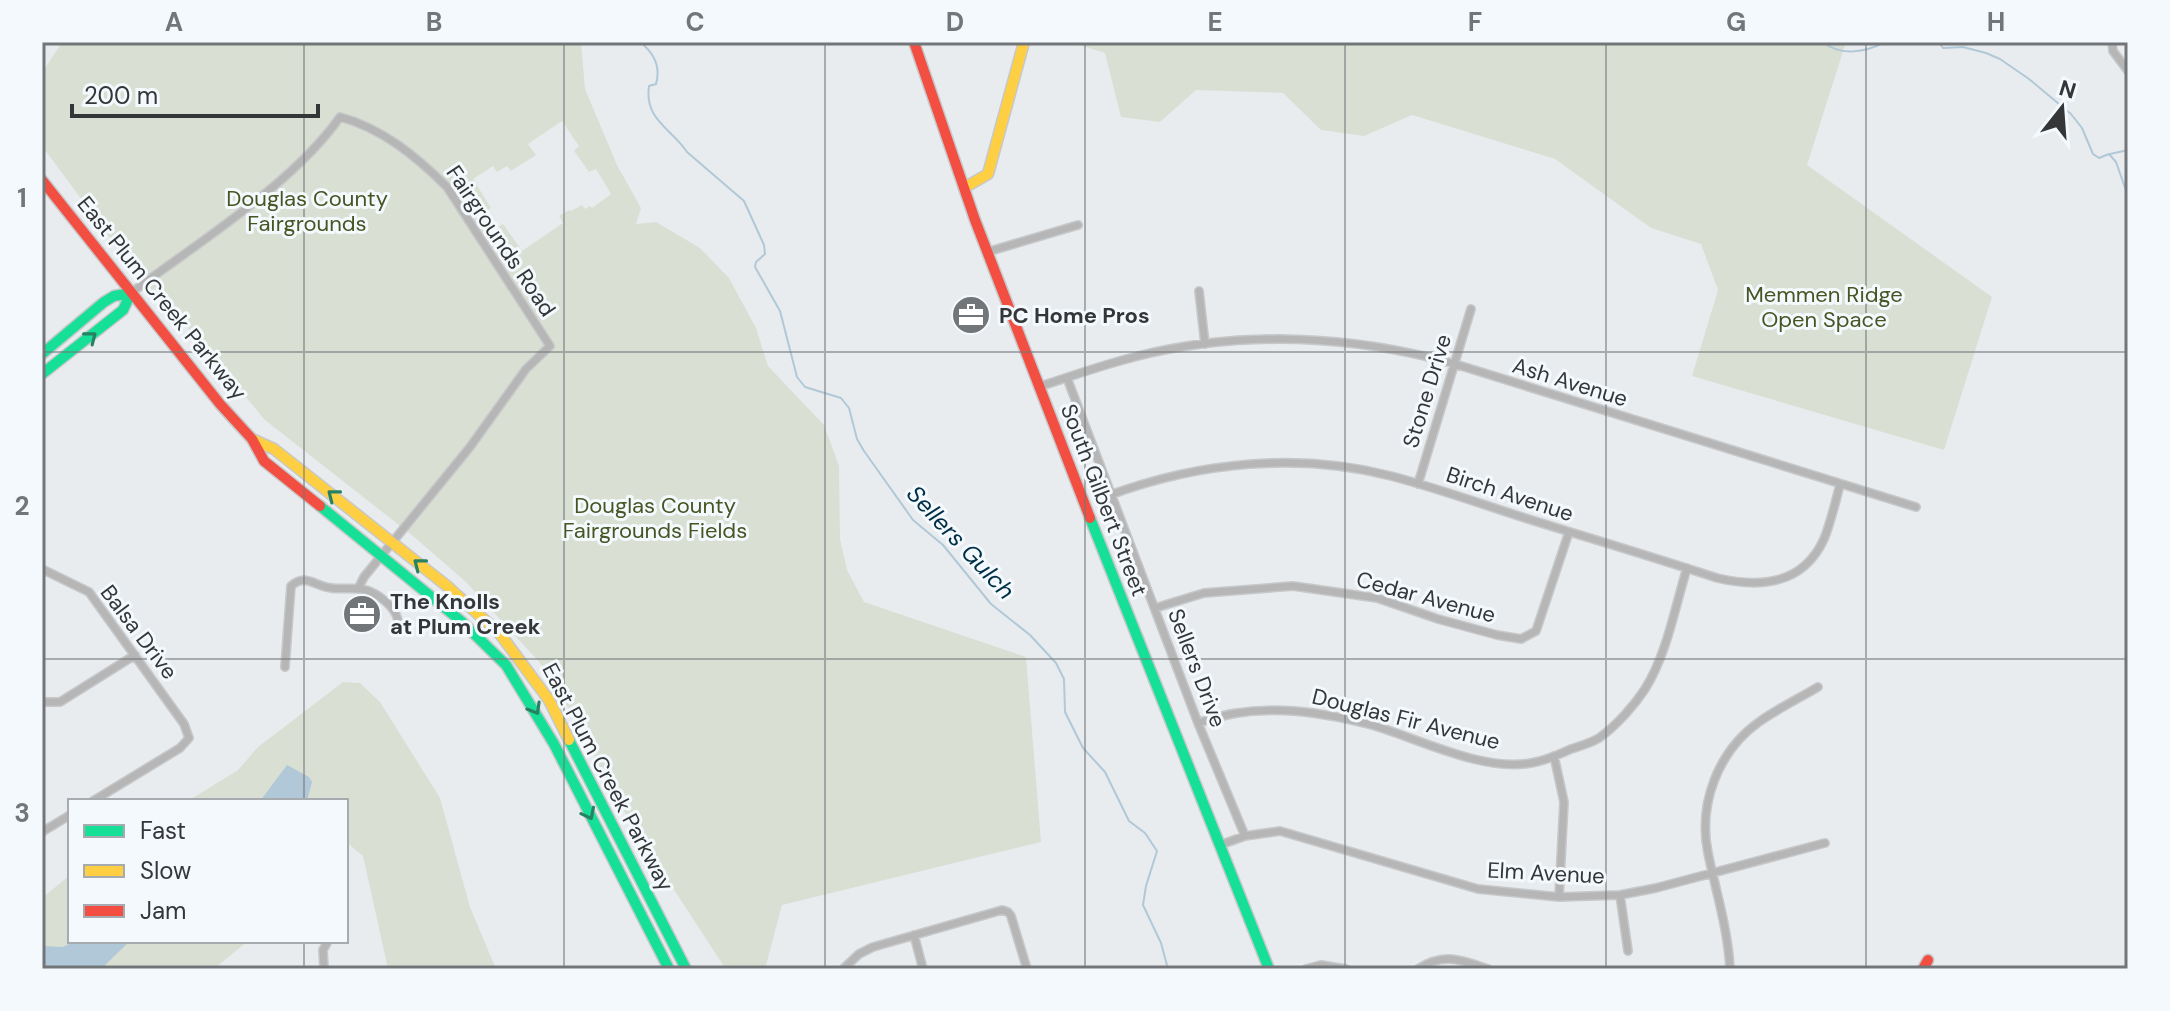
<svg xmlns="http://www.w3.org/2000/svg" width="2170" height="1011" font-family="'DM Sans',sans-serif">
<rect width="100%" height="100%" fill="#e9ecef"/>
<!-- green -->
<path fill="#dadfd4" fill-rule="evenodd" d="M62 42H581L585 89 617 165 641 208 636 224 656 222 700 248 729 278 756 328 768 366 824 425 839 466 840 539 847 570 864 602 1026 657 1041 842 782 905 765 969 725 968 630 822 561 695 540 663 466 582 413 536 265 420 188 328 139 277 42 146V73ZM562 121 579 146 574 151 589 172 596 169 611 194 592 208 590 206 585 209 582 205 571 211 569 210 559 216 563 223 522 251 503 224 488 233 478 217 491 208 473 179 493 166 497 172 507 166 511 171 536 155 528 144Z
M1070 42H1846L1807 165 1992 297 1944 450 1692 376 1718 290 1701 244 1651 228 1555 159 1412 115 1364 136 1321 130 1283 93 1196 90 1160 122 1121 117 1105 53Z
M343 682 360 683 380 702 440 798 470 907 496 969H388L363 856 346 842V801H188L238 770 258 747Z
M70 875V941H248L214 969H42V898Z"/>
<!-- water -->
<path fill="#b0c8d7" d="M287 765 309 777 312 782 307 801H260Z
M75 941H130L101 969H42V946L63 947Z"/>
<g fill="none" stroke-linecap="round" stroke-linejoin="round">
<!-- stream -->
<path stroke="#b0c8d7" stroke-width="2" d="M640 42C654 53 661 67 656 84L649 86C644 120 672 129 687 152L744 201 764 245 765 254 756 262 755 267 780 311 797 377 805 387 841 398 849 408 857 439 864 451 913 520 943 545 991 604 1030 635 1056 663 1064 679 1065 712 1083 748 1105 772 1129 821 1145 833 1157 851 1146 886 1143 905 1161 943 1168 969
M1823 42C1841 57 1866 52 1885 42
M1939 42 1943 48 1963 47 1986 53 2000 59 2029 79 2071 114 2082 128 2093 154 2099 158 2109 154 2116 162 2128 196
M2110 154 2128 150"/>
<defs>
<path id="street" d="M2112 42 2113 51 2128 71
M987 252 1078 225
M1199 291 1205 344
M131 293C198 242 292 185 340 117 382 128 417 157 447 187L550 346 526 369 470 447 364 577 358 589
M1067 378 1198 723 1245 836
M1038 387C1072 376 1105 364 1138 356 1243 330 1352 335 1455 364L1916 507
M1418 484 1471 309
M1110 495C1200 462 1298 452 1391 476 1437 488 1481 504 1525 518 1589 538 1653 557 1717 578 1760 588 1803 585 1824 539 1831 522 1835 503 1840 485
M42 569 89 592 184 724 189 738 180 748 93 801
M1155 608 1204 593 1293 586 1377 598 1438 619 1497 635 1521 639 1536 631 1569 532
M285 667 291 586C306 573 314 586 331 588 343 590 358 586 369 591 383 597 401 612 398 628
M42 702H60L135 655
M1198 723C1255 702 1314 710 1372 725 1417 738 1482 772 1531 763 1544 761 1558 755 1571 749 1580 746 1591 743 1599 738 1616 726 1634 706 1645 689 1667 654 1675 607 1687 568
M1554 756 1564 802 1559 897
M42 832 70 815
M1220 845 1245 836 1280 831 1478 889 1559 897 1620 895 1656 888 1825 843
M1620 895 1628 951
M914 935 923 969
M324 969 323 950 328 941
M843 969 859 954 873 947 1002 910 1008 912 1011 916 1027 969
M1306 969 1321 965 1346 969
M1418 969C1444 952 1461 960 1488 969
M1730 969C1728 929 1716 892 1708 853 1698 804 1718 751 1759 722 1777 709 1798 699 1818 687"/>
<path id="fast" d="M42 354 104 302 114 296 131 293
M42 374 123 310 131 293
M320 506 461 621 506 665 554 744 669 969
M1090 518 1269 969
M569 740 686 969"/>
<path id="slow" d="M964 188 988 174 1024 42
M252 439 274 449 447 586 500 634 549 700 569 740"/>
<path id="jam" d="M914 42 975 220 1090 518
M42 180 220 404 252 439 264 461 320 506
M1923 969 1928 960"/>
</defs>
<!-- street casing -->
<use href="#street" stroke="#c6c8ca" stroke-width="10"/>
<!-- fast casing -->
<use href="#fast" stroke="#c6c8ca" stroke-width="13"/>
<!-- slow casing -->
<use href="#slow" stroke="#c6c8ca" stroke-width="13"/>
<!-- jam casing -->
<use href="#jam" stroke="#c6c8ca" stroke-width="13"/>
<!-- street -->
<use href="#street" stroke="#b7b6b6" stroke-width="7"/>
<!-- fast -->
<use href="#fast" stroke="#16e098" stroke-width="10"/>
<!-- slow -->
<use href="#slow" stroke="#ffcf43" stroke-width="10"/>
<!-- jam -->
<use href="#jam" stroke="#f24e42" stroke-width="10"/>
</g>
<!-- one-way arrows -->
<defs><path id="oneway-chevron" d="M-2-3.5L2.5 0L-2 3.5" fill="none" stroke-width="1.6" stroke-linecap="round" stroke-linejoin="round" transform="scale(2)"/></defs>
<g stroke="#268263">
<use href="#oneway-chevron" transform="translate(91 337) rotate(-38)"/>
<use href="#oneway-chevron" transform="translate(333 495) rotate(-142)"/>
<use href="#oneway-chevron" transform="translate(419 564) rotate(-142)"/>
<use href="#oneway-chevron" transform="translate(535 709) rotate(60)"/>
<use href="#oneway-chevron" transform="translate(589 814) rotate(63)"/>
</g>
<!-- grid -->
<path fill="none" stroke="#737678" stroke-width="2" stroke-opacity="0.55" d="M304 42V801M564 42V969M825 42V969M1085 42V969M1345 42V969M1606 42V969M1866 42V969M42 352H2128M42 659H2128M304 941V969"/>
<!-- icons -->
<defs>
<symbol id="office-disc" viewBox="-11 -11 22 22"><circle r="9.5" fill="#737678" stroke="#f4f9fe"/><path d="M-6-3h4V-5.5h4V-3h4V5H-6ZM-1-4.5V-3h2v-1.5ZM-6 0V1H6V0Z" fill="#fff"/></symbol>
</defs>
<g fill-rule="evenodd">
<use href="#office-disc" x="949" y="293" width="44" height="44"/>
<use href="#office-disc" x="340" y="592" width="44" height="44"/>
</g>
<g text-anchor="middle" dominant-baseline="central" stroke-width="6" stroke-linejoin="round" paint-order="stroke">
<!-- park labels -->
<g font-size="22" fill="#465623" stroke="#f4f9fe">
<text x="307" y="198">Douglas County<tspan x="307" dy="25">Fairgrounds</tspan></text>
<text x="1824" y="294">Memmen Ridge<tspan x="1824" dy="25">Open Space</tspan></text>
<text x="655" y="505">Douglas County<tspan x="655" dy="25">Fairgrounds Fields</tspan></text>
</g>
<!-- street labels -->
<g font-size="22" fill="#343638" stroke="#f4f9fe">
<text transform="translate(501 241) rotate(56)">Fairgrounds Road</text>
<text transform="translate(162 298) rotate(51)">East Plum Creek Parkway</text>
<text transform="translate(1570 382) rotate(17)">Ash Avenue</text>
<text transform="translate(1427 391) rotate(-73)">Stone Drive</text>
<text transform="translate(1510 494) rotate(18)">Birch Avenue</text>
<text transform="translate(1104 500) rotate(69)">South Gilbert Street</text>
<text transform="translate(1426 597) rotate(15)">Cedar Avenue</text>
<text transform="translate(139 632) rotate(53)">Balsa Drive</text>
<text transform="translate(1197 668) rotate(69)">Sellers Drive</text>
<text transform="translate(1406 719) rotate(14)">Douglas Fir Avenue</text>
<text transform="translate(608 777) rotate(62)">East Plum Creek Parkway</text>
<text transform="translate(1546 873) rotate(3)">Elm Avenue</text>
</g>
<!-- poi labels -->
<g font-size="22" font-weight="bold" fill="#343638" stroke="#f4f9fe" text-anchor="start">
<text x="999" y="315">PC Home Pros</text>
<text x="390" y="601">The Knolls<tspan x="390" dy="25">at Plum Creek</tspan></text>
</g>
<!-- water labels -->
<g font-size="24" font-style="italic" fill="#002f45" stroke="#f4f9fe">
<text transform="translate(961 542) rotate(47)">Sellers Gulch</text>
</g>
</g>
<!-- border -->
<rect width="2170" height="1011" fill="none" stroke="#f4f9fe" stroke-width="88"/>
<!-- legend -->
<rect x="68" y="799" width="280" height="144" fill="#f4f9fe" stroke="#a7abaf" stroke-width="2"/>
<rect x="84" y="825" width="40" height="12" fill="#16e098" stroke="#a7abaf" stroke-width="2"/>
<text x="140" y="839" font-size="24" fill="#343638">Fast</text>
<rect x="84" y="865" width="40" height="12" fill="#ffcf43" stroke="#a7abaf" stroke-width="2"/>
<text x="140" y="879" font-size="24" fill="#343638">Slow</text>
<rect x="84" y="905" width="40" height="12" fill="#f24e42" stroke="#a7abaf" stroke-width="2"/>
<text x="140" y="919" font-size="24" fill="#343638">Jam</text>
<!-- north arrow -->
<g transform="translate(2062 108) rotate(17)" stroke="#f4f9fe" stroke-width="6" paint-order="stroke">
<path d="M0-6L14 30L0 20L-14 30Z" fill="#343638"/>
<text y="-12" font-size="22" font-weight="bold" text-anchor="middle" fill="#343638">N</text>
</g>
<!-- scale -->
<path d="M72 104v12h246v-12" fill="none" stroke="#343638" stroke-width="4"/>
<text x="84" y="104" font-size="24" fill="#343638" stroke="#f4f9fe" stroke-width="6" paint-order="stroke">200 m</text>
<rect x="44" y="44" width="2082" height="923" fill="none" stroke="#737678" stroke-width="3"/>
<g font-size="26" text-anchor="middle" font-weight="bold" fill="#737678">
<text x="174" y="31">A</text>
<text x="434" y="31">B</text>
<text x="695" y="31">C</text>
<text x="955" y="31">D</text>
<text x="1215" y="31">E</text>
<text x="1475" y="31">F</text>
<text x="1736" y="31">G</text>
<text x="1996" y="31">H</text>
<text x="22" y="207">1</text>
<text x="22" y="515">2</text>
<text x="22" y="822">3</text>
</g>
</svg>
